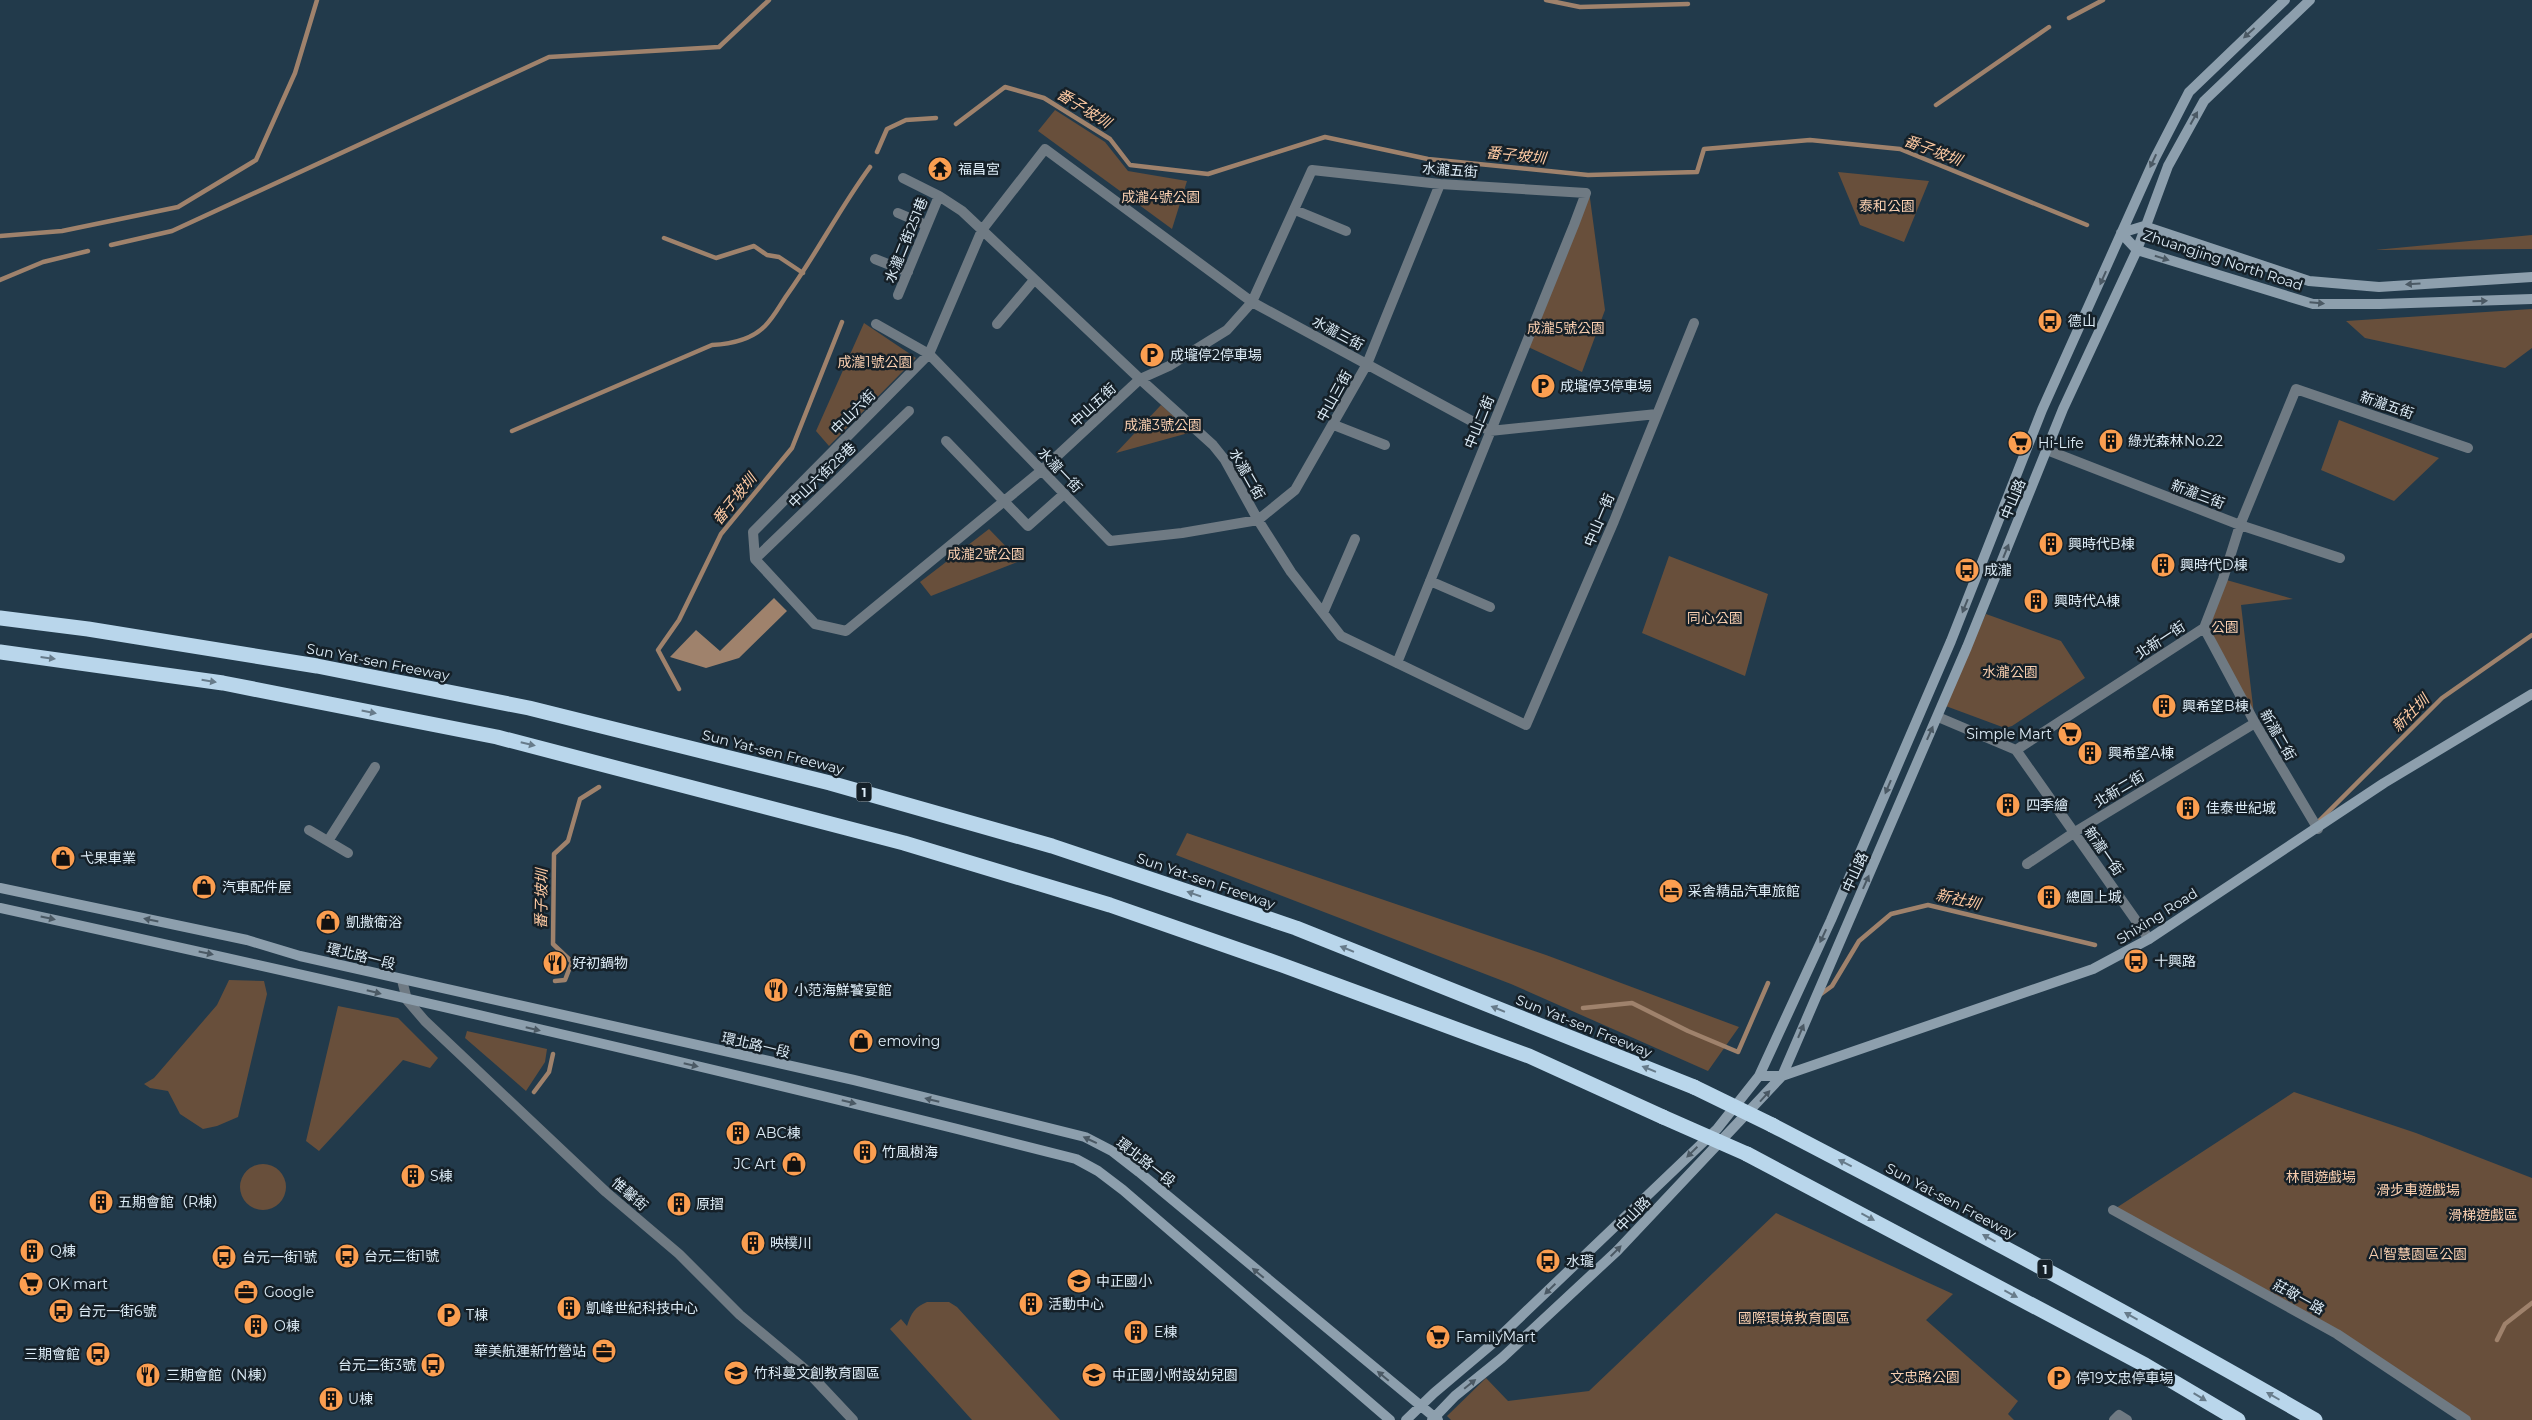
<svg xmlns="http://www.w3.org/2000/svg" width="2532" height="1420" font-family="Montserrat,'Noto Sans TC',sans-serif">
<rect width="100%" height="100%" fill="#223a4b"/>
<!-- green -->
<path fill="#684f3b" d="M1055 110 1105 142 1128 171 1187 181 1172 229 1038 131Z
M1838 172 1929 181 1904 242 1860 225Z
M1589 191 1605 310 1582 372 1526 346Z
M2532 235V249L2375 250Z
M2532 309V348L2505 368 2365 338 2346 321Z
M864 323 916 358 829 446 816 431Z
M1161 405 1192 432 1116 453Z
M2339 420 2439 458 2394 501 2321 470Z
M989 529 1020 561 931 596 920 582Z
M1669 556 1768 594 1745 676 1642 633Z
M2223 579 2293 599 2241 605 2255 723 2204 628Z
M1986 614 2061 641 2085 678 2012 726 2005 728 1943 705Z
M1187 833 1546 955 1739 1027 1708 1071 1511 984 1176 855Z
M229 980 264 981 267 994 238 1117 217 1126 203 1129 180 1114 168 1091 150 1088 144 1084 154 1078 217 1005Z
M338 1006 398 1018 438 1058 430 1068 403 1060 319 1151 306 1141Z
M467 1031 547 1049 545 1062 526 1091 465 1038Z
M2294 1092 2416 1133 2532 1178V1420H2466L2337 1334 2113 1210Z
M240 1187a23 23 0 1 1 46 0a23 23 0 1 1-46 0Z
M1776 1213 1953 1294 1926 1320 2018 1401 2008 1414 2014 1420H1451L1447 1416 1486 1378 1508 1401 1589 1391Z
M927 1302H949L957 1307 1060 1420H972L890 1329 901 1319 907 1326C911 1313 915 1307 927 1302Z"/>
<!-- water -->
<path fill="#9f826c" d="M774 598 787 611 739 658 706 668 670 657 696 630 720 651Z"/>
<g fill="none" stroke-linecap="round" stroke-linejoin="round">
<!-- stream -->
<path stroke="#9f826c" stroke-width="4.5" d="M1546 0 1580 7 1688 4
M2069 18 2103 0
M1936 105 2049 27
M956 124 1005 87 1044 98 1110 139 1130 165 1208 174 1325 137 1428 159 1588 175 1697 172 1704 149 1810 140 1900 149 2087 225
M877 152 887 129 906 120 936 118
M0 236 62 231 178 207 256 160 295 73 317 0
M664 238 716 258 754 246 767 255 779 257 803 273
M111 245 172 231 549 57 719 47 769 0
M0 280 43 262 88 251
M512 431 712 345C731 344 751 340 765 326 774 317 780 305 787 295 817 253 840 208 870 167
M679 689 658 650 679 620 721 534 792 448 842 322
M2319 821 2442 698 2532 635
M555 981 565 980 572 962 553 944 554 854 568 841 580 799 599 787
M1821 994 1832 986 1859 941 1891 914 1928 905 2095 945
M1583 1008 1632 1003 1688 1031 1738 1052 1768 983
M534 1092 549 1072 553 1054
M2497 1340 2505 1324 2532 1303"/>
<!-- street -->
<path stroke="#6f7a83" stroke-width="10" d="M903 178 939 196 962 211 1140 379 1213 445 1225 460 1258 520 1291 572 1341 636 1526 725 1614 521 1694 323
M1295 210 1346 231
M898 213 926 225
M875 259 908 272
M898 295 939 196
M876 324 929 354 1110 541 1182 533 1258 520 1295 490 1367 364 1440 184
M997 324 1034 280
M1334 425 1385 445
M946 441 1028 526 1064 494
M2047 450 2240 525 2340 558
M755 559 909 411
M1430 581 1490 607
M1323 613 1355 539
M2204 628 2255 723 2318 829
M1397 663 1574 225 1586 193 1440 184 1312 170 1252 302 1227 330 1169 366 1140 379 1042 470 846 631 815 624 755 559 753 532 929 354 982 230 1045 149 1252 302 1490 431 1657 414
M1938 717 2016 750 2149 939
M2016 750 2204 628 2223 579 2240 525 2296 389 2468 448
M309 830 348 853
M328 841 375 767
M2027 864 2075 832 2255 723
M402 980 407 1000 425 1021 606 1192 679 1254 740 1315 806 1370 853 1420
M2113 1210 2337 1334 2466 1420
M2114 1420 2119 1415 2127 1420"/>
<!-- secondary -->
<path stroke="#8d9fad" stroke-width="10" d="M2121 233 2137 250 2313 304H2380L2532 299
M2121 233 2144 226 2309 281 2379 287 2532 277
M0 888 247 940 300 956 854 1080 1085 1137 1112 1151 1139 1172 1438 1420
M0 908C360 987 719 1068 1076 1159L1098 1171 1123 1190 1390 1420
M1759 1076H1782L2093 969 2149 939 2384 783 2532 694
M1406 1420 1434 1393 1492 1344 1717 1129 1759 1076 1831 920 1951 641 2042 410 2155 158 2189 92 2285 0
M1432 1420 1455 1396 1502 1358 1617 1251 1782 1076 1967 647 2063 409 2137 250 2168 166 2204 101 2310 0"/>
<!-- highway -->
<path stroke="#b9d6eb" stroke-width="15" d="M0 618 88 629 317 666 529 708 830 783 1052 846 1296 928 1694 1087
M0 652 223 683 497 737 904 843 1110 905 1282 965 1529 1056 1663 1117
M1772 1125C1955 1220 2137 1317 2315 1420
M1747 1154 2145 1365 2238 1420"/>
<!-- highway-bridge -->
<path stroke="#b9d6eb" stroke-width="15" d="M1694 1087 1772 1125
M1663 1117 1747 1154"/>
</g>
<!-- one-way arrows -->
<defs><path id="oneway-solid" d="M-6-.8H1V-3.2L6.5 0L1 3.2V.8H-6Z" transform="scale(1.25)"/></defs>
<g fill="#4b5964">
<use href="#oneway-solid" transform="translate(2249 33) rotate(138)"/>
<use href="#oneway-solid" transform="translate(2194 118) rotate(-61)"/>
<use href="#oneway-solid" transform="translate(2153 161) rotate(115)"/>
<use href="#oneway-solid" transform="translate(2162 258) rotate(17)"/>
<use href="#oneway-solid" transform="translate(2103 278) rotate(114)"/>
<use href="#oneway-solid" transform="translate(2413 284) rotate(176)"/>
<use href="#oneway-solid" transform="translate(2480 301) rotate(-2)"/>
<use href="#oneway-solid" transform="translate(2317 303) rotate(5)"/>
<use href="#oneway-solid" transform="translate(2006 551) rotate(-68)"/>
<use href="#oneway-solid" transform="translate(1965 606) rotate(112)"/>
<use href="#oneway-solid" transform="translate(1930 733) rotate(-66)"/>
<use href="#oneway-solid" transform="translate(1888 787) rotate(113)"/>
<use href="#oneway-solid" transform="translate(1866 882) rotate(-66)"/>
<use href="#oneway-solid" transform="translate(48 918) rotate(12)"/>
<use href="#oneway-solid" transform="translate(151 920) rotate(-168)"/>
<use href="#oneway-solid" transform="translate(1823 936) rotate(115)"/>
<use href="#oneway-solid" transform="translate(206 953) rotate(12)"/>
<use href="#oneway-solid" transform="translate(374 992) rotate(14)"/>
<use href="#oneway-solid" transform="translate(533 1029) rotate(13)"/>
<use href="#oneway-solid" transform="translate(1801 1031) rotate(-67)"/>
<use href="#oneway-solid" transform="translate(691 1065) rotate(13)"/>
<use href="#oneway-solid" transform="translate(1765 1096) rotate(-48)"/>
<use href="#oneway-solid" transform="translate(932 1100) rotate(-166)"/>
<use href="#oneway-solid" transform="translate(849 1102) rotate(14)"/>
<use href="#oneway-solid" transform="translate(1090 1140) rotate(-155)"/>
<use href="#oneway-solid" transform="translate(1692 1152) rotate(136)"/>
<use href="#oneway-solid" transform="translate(1616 1251) rotate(-45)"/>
<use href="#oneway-solid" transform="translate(1258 1273) rotate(-140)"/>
<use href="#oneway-solid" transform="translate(1550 1289) rotate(136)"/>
<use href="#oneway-solid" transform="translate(1383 1376) rotate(-140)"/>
<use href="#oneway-solid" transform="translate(1470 1384) rotate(-39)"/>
</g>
<g fill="#677b8a">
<use href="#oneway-solid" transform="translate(48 658) rotate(7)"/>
<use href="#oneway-solid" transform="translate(209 681) rotate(9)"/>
<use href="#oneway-solid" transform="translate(369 712) rotate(11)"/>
<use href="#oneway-solid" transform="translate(528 744) rotate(13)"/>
<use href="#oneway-solid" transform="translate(1194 894) rotate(-161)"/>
<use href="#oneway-solid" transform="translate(1347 949) rotate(-158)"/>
<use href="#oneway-solid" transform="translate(1498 1009) rotate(-158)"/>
<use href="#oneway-solid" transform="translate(1649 1069) rotate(-158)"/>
<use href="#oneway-solid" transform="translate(1845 1163) rotate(-153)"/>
<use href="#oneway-solid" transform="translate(1868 1217) rotate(28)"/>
<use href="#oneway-solid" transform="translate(1989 1238) rotate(-151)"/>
<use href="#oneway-solid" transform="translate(2011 1294) rotate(28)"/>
<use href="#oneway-solid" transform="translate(2131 1316) rotate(-151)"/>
<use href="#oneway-solid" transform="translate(2273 1396) rotate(-150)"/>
<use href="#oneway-solid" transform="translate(2200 1397) rotate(31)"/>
</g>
<!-- icons -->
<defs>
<symbol id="temple-disc" viewBox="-11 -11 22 22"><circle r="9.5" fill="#fb9e50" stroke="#152028"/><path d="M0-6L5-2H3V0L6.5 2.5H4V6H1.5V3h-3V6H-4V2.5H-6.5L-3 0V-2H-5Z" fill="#111"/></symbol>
<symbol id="bus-disc" viewBox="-11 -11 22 22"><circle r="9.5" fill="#fb9e50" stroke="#152028"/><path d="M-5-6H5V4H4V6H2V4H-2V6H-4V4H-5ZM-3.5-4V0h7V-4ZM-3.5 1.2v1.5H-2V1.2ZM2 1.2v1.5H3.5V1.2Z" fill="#111"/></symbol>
<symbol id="parking-disc" viewBox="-11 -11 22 22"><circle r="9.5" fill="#fb9e50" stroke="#152028"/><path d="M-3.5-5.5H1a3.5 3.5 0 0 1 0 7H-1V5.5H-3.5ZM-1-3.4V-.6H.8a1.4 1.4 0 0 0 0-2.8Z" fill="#111"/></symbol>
<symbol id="building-disc" viewBox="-11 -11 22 22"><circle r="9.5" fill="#fb9e50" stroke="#152028"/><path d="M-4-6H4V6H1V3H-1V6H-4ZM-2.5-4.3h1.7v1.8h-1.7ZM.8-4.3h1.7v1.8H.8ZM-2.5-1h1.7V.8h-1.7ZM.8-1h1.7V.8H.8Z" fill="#111"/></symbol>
<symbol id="supermarket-disc" viewBox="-11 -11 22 22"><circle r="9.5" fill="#fb9e50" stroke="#152028"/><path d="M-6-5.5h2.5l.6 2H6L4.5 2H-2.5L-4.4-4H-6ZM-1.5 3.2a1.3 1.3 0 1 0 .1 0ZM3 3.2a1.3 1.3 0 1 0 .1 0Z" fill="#111"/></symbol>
<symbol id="shop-disc" viewBox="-11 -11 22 22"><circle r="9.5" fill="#fb9e50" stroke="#152028"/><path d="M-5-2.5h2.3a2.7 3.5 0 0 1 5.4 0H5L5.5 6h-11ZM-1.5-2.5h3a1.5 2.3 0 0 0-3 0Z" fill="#111"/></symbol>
<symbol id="hotel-disc" viewBox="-11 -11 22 22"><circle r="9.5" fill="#fb9e50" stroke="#152028"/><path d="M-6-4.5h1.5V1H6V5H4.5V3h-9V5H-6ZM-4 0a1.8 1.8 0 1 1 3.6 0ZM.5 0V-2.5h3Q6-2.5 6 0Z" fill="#111"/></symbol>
<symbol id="restaurant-disc" viewBox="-11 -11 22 22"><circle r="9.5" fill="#fb9e50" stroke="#152028"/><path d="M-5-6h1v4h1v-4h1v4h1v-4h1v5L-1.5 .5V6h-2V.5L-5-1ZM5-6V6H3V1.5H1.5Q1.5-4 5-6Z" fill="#111"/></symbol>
<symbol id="school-disc" viewBox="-11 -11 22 22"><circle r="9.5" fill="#fb9e50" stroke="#152028"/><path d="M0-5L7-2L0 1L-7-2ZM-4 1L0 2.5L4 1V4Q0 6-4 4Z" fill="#111"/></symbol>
<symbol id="office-disc" viewBox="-11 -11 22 22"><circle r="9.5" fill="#fb9e50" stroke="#152028"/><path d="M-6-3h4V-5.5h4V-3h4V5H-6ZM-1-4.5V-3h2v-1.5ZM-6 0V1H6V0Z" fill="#111"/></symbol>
</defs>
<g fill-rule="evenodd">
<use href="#temple-disc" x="926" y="155" width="28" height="28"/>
<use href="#bus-disc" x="2036" y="307" width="28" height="28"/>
<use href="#parking-disc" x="1138" y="341" width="28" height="28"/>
<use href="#parking-disc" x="1529" y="372" width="28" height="28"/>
<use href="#building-disc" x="2097" y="427" width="28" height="28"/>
<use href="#supermarket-disc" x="2006" y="429" width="28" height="28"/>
<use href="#building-disc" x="2037" y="530" width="28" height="28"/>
<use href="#building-disc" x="2149" y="551" width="28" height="28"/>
<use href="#bus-disc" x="1953" y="556" width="28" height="28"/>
<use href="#building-disc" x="2022" y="587" width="28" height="28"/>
<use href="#building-disc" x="2150" y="692" width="28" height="28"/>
<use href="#supermarket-disc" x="2056" y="720" width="28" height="28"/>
<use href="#building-disc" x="2076" y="739" width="28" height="28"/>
<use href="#building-disc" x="1994" y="791" width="28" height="28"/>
<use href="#building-disc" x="2174" y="794" width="28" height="28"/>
<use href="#shop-disc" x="49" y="844" width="28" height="28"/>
<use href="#shop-disc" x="190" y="873" width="28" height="28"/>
<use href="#hotel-disc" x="1657" y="877" width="28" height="28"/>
<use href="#building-disc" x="2035" y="883" width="28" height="28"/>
<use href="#shop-disc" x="314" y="908" width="28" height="28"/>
<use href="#bus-disc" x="2122" y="947" width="28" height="28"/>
<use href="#restaurant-disc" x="541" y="949" width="28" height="28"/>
<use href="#restaurant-disc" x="762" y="976" width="28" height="28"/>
<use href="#shop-disc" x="847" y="1027" width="28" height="28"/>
<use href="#building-disc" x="724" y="1119" width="28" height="28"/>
<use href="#building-disc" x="851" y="1138" width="28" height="28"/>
<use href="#shop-disc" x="780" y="1150" width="28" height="28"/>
<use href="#building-disc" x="399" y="1162" width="28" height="28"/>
<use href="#building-disc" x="87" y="1188" width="28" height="28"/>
<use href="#building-disc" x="665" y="1190" width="28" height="28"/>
<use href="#building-disc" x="739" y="1229" width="28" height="28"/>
<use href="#building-disc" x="18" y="1237" width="28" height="28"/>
<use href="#bus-disc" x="333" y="1242" width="28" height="28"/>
<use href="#bus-disc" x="210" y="1243" width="28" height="28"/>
<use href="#bus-disc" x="1534" y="1247" width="28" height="28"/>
<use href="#school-disc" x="1065" y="1267" width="28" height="28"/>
<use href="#supermarket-disc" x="17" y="1270" width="28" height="28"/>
<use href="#office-disc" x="232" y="1278" width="28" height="28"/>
<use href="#building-disc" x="1017" y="1290" width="28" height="28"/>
<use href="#building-disc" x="555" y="1294" width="28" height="28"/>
<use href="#bus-disc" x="47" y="1297" width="28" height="28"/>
<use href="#parking-disc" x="435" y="1301" width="28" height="28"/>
<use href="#building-disc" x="242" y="1312" width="28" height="28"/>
<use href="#building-disc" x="1122" y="1318" width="28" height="28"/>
<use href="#supermarket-disc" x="1424" y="1323" width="28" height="28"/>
<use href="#office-disc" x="590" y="1337" width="28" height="28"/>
<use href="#bus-disc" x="84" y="1340" width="28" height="28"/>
<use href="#bus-disc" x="419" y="1351" width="28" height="28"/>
<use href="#school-disc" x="722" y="1359" width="28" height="28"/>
<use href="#restaurant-disc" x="134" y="1361" width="28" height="28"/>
<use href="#school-disc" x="1080" y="1361" width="28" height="28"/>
<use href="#parking-disc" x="2045" y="1364" width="28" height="28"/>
<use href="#building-disc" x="317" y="1385" width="28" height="28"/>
</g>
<g text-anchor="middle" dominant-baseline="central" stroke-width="5" stroke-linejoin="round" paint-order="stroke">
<!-- shield labels -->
<g fill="#152028" stroke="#a1afb9" stroke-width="1">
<rect x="856.5" y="782.5" width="15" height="19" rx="4"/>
<rect x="2037.5" y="1259.5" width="15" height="19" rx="4"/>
</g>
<g font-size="12" font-weight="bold" fill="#ddecf7">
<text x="864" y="792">1</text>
<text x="2045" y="1269">1</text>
</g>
<!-- poi labels -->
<g font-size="14" fill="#ddecf7" stroke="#152028" text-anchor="start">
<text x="958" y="169">福昌宮</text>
<text x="2068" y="321">德山</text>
<text x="1170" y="355">成壠停2停車場</text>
<text x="1560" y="386">成壠停3停車場</text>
<text x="2128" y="441">綠光森林No.22</text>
<text x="2038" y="443">Hi-Life</text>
<text x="2068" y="544">興時代B棟</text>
<text x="2180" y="565">興時代D棟</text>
<text x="1984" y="570">成瀧</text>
<text x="2054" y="601">興時代A棟</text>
<text x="2182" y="706">興希望B棟</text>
<text x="2052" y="734" text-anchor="end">Simple Mart</text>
<text x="2108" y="753">興希望A棟</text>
<text x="2026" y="805">四季繪</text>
<text x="2206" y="808">佳泰世紀城</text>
<text x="80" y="858">弋果車業</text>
<text x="222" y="887">汽車配件屋</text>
<text x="1688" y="891">采舍精品汽車旅館</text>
<text x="2066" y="897">總圓上城</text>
<text x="346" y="922">凱撒衛浴</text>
<text x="2154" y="961">十興路</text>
<text x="572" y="963">好初鍋物</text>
<text x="794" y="990">小范海鮮饕宴館</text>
<text x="878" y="1041">emoving</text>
<text x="756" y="1133">ABC棟</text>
<text x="882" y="1152">竹風樹海</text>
<text x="776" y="1164" text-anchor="end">JC Art</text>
<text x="430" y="1176">S棟</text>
<text x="118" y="1202">五期會館（R棟）</text>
<text x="696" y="1204">原摺</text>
<text x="770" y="1243">映樸川</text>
<text x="50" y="1251">Q棟</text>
<text x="364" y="1256">台元二街1號</text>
<text x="242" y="1257">台元一街1號</text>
<text x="1566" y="1261">水瓏</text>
<text x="1096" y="1281">中正國小</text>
<text x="48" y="1284">OK mart</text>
<text x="264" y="1292">Google</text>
<text x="1048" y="1304">活動中心</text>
<text x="586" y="1308">凱峰世紀科技中心</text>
<text x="78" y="1311">台元一街6號</text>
<text x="466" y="1315">T棟</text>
<text x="274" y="1326">O棟</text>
<text x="1154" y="1332">E棟</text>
<text x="1456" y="1337">FamilyMart</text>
<text x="586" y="1351" text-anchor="end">華美航運新竹營站</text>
<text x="80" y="1354" text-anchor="end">三期會館</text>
<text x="416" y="1365" text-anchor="end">台元二街3號</text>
<text x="754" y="1373">竹科蔓文創教育園區</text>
<text x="166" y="1375">三期會館（N棟）</text>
<text x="1112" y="1375">中正國小附設幼兒園</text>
<text x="2076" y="1378">停19文忠停車場</text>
<text x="348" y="1399">U棟</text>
</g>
<!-- street labels -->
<g font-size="14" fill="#ddecf7" stroke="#152028">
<text transform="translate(1450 170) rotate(4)">水瀧五街</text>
<text transform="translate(906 240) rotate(-68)">水瀧二街251巷</text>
<text transform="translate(2223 260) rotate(18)">Zhuangjing North Road</text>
<text transform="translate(1338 333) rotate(28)">水瀧三街</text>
<text transform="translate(1334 396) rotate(-61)">中山三街</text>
<text transform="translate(1093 405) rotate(-43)">中山五街</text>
<text transform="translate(2387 405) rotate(19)">新瀧五街</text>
<text transform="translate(853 412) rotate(-45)">中山六街</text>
<text transform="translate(1479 422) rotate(-68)">中山二街</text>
<text transform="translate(1060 470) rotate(46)">水瀧一街</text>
<text transform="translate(1247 474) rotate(60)">水瀧二街</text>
<text transform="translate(822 475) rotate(-44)">中山六街28巷</text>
<text transform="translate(2198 494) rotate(21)">新瀧三街</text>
<text transform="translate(2013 499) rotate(-68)">中山路</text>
<text transform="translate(1599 520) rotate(-67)">中山一街</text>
<text transform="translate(2160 640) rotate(-33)">北新一街</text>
<text transform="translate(378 662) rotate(11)">Sun Yat-sen Freeway</text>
<text transform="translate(2278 735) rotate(60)">新瀧二街</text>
<text transform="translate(773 752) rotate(14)">Sun Yat-sen Freeway</text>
<text transform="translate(2119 789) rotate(-31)">北新二街</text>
<text transform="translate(2104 851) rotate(55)">新瀧一街</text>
<text transform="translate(1855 872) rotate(-66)">中山路</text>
<text transform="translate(1206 881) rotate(19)">Sun Yat-sen Freeway</text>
<text transform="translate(2157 916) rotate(-32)">Shixing Road</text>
<text transform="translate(361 956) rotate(14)">環北路一段</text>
<text transform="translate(1584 1026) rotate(22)">Sun Yat-sen Freeway</text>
<text transform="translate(756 1045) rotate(13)">環北路一段</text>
<text transform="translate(1146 1162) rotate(38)">環北路一段</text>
<text transform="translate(630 1194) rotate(41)">惟馨街</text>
<text transform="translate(1951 1201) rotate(28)">Sun Yat-sen Freeway</text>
<text transform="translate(1633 1214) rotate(-46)">中山路</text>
<text transform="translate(2299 1297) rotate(29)">莊敬一路</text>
</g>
<!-- park labels -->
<g font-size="14" fill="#f8ceaf" stroke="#152028">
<text x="1161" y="197">成瀧4號公園</text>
<text x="1887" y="206">泰和公園</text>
<text x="1566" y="328">成瀧5號公園</text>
<text x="875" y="362">成瀧1號公園</text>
<text x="1163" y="425">成瀧3號公園</text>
<text x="986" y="554">成瀧2號公園</text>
<text x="1715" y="618">同心公園</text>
<text x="2225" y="627">公園</text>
<text x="2010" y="672">水瀧公園</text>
<text x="2321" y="1177">林間遊戲場</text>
<text x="2418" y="1190">滑步車遊戲場</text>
<text x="2483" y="1215">滑梯遊戲區</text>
<text x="2418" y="1254">AI智慧園區公園</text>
<text x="1794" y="1318">國際環境教育園區</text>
<text x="1925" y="1377">文忠路公園</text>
</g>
<!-- water labels -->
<g font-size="15" font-style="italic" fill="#fdc9a2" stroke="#152028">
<text transform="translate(1084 108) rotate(32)">番子坡圳</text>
<text transform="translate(1933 150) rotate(21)">番子坡圳</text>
<text transform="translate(1516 155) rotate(6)">番子坡圳</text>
<text transform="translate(734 499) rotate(-51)">番子坡圳</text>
<text transform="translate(2410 713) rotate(-45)">新社圳</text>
<text transform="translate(541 899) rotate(-89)">番子坡圳</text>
<text transform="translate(1958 899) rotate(13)">新社圳</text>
</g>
</g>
</svg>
